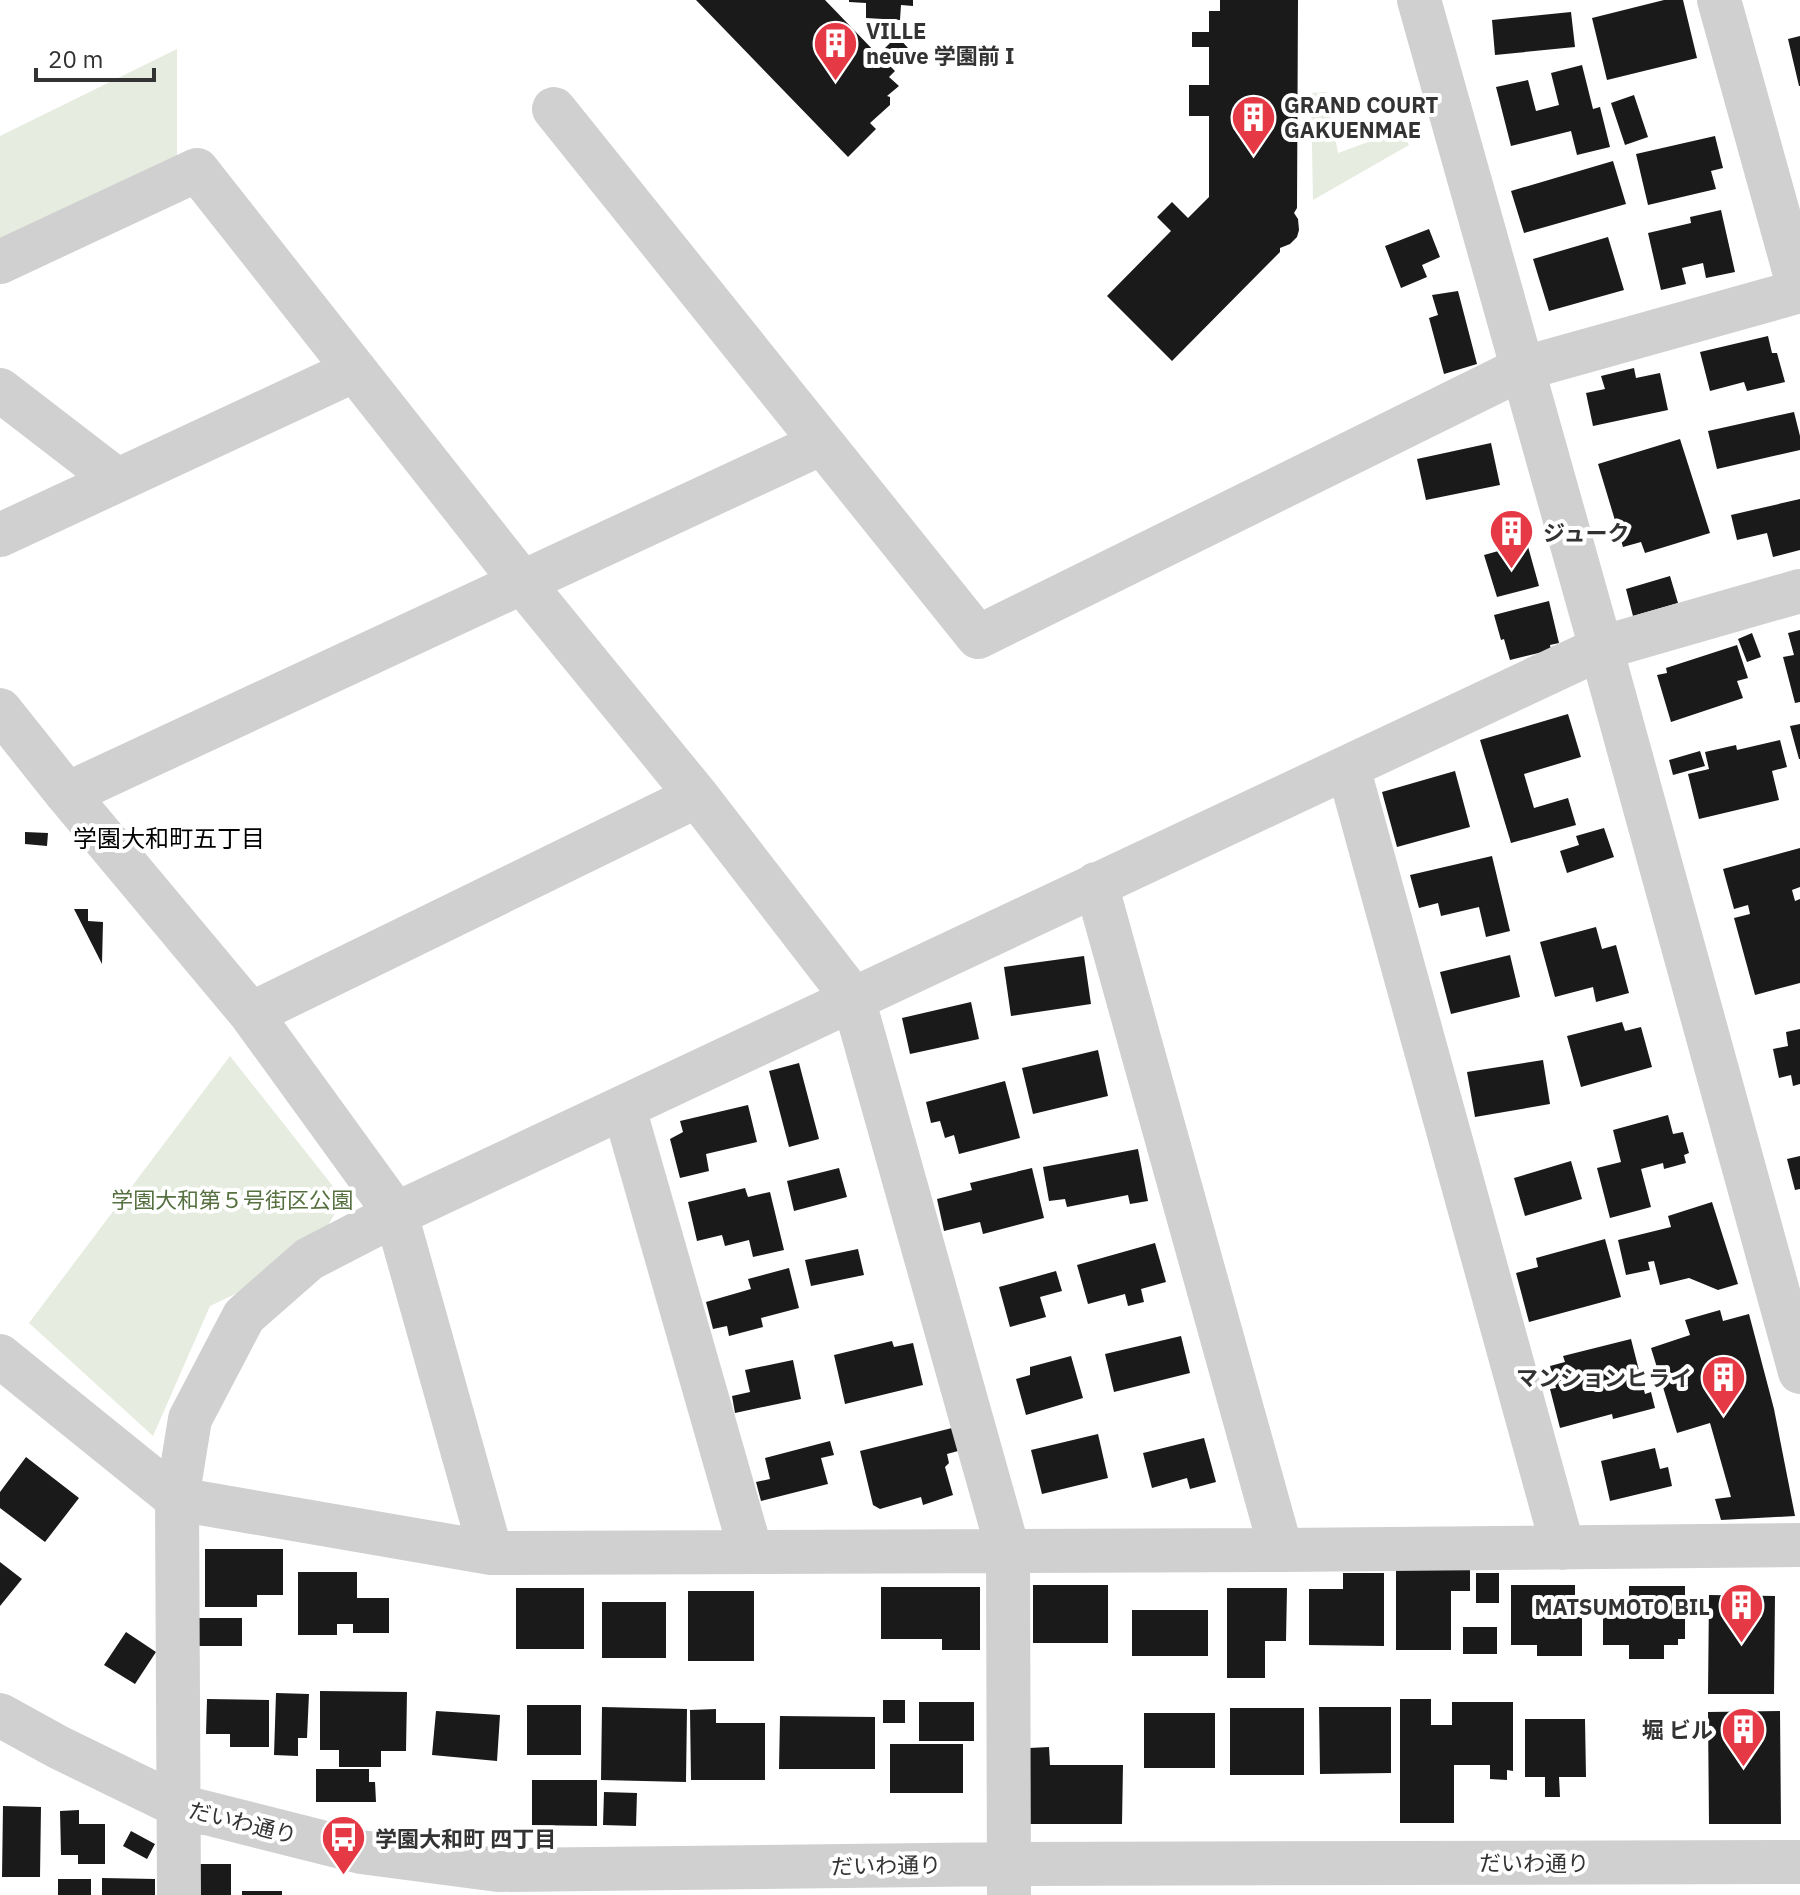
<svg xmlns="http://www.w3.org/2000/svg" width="1800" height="1895" font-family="'IBM Plex Sans','Noto Sans JP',sans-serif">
<rect width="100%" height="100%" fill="#fff"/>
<!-- green -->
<path fill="#e6ecdf" d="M177 49V159L0 241V136Z
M1326 92 1338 153 1401 130 1409 145 1313 200 1311 93Z
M230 1056 343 1199 309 1259 210 1306 153 1436 29 1323Z"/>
<!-- building -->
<path fill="#1a1a1a" d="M696 0H825L878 55 897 36 908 48 890 66 895 71 889 77 899 86 887 96 890 97V105L870 123 876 129 848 157Z
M849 0H913V6L901 5 900 20 866 18V3L849 2Z
M1220 0H1298L1297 208 1294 213 1298 219 1299 230 1297 237 1290 244 1280 248V252L1172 361 1107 296 1171 231 1157 217 1172 202 1188 218 1209 197V116H1189V85H1209V47H1192V32H1209V11H1220Z
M1664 0H1683L1697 58 1607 80 1592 18Z
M1571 12 1575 47 1495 55 1492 20Z
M1800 36V86H1799L1788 39Z
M1582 65 1593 109 1600 107 1610 147 1577 155 1571 131 1511 146 1496 87 1528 80 1536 111 1559 105 1551 73Z
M1634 95 1648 137 1625 145 1611 103Z
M1715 136 1723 168 1711 171 1716 189 1648 205 1636 154Z
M1613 161 1626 204 1524 233 1511 191Z
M1721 210 1735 272 1706 278 1703 263 1682 268 1686 284 1661 290 1648 233 1691 223 1690 217Z
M1429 229 1440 257 1422 265 1427 277 1401 288 1385 246Z
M1608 237 1624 290 1549 311 1533 259Z
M1458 291 1477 364 1444 374 1429 318 1438 315 1432 295Z
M1768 336 1772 353H1777L1785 382 1747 391 1744 382 1710 391 1700 352Z
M1634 368 1636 378 1660 373 1668 410 1593 426 1586 393 1605 389 1601 376Z
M1794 412 1800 436V450L1717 469 1708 431Z
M1680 439 1710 533 1645 553 1641 542 1623 547 1598 464Z
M1491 443 1500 485 1426 500 1417 459Z
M1800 499V550L1773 557 1767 533 1737 540 1731 515Z
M1527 543 1539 586 1497 597 1484 555Z
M1670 576 1678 603 1633 616 1626 589Z
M1549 601 1559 643 1550 645 1551 650 1510 660 1504 639 1501 640 1494 615Z
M1800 630V702L1795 703 1783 657 1794 655 1788 633Z
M1752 633 1761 657 1747 662 1738 639Z
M1737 645 1748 678 1737 681 1743 698 1671 722 1657 675 1667 673 1666 668Z
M1568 714 1581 757 1524 774 1534 808 1568 798 1576 825 1511 843 1480 740Z
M1800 724V759H1799L1790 726Z
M1780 740 1787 767 1772 771 1779 800 1699 819 1688 774 1709 769 1705 752 1736 745 1737 750Z
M1700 751 1705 766 1673 775 1669 760Z
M1455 771 1470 827 1397 847 1382 792Z
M1604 828 1614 857 1567 873 1560 851 1579 845 1576 836Z
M25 832 48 833 47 846 25 844Z
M1800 848V887L1792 890 1795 901 1800 899V983L1755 995 1734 918 1750 914 1748 905 1734 909 1723 869Z
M1492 856 1510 931 1486 937 1479 907 1441 916 1438 903 1419 908 1410 875Z
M74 909H88V921L103 922 102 964Z
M1596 927 1602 949 1616 945 1629 993 1596 1002 1593 987 1555 997 1540 942Z
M1510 955 1520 997 1451 1014 1440 972Z
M1084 956 1091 1004 1011 1016 1004 967Z
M971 1002 979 1039 910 1054 902 1018Z
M1622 1022 1625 1031 1641 1027 1652 1067 1581 1087 1567 1036Z
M1800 1029V1084L1793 1086 1791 1075 1779 1078 1773 1049 1788 1046 1786 1032Z
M1098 1050 1108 1096 1033 1114 1022 1068Z
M1543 1060 1550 1104 1475 1117 1467 1072Z
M799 1063 819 1139 789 1147 769 1071Z
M1005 1081 1020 1138 959 1154 954 1135 945 1138 940 1121 931 1123 926 1102Z
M748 1105 757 1142 706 1154 709 1171 680 1178 670 1139 683 1132 680 1121Z
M1668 1115 1673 1134 1683 1132 1689 1153 1684 1155 1686 1163 1664 1169 1663 1163 1641 1169 1651 1207 1610 1218 1597 1168 1621 1162 1613 1130Z
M1138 1149 1148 1201 1130 1204 1128 1195 1067 1207 1065 1199 1049 1201 1043 1167Z
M1800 1156V1189L1795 1190 1787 1159Z
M1571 1161 1582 1199 1525 1216 1514 1178Z
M839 1168 847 1197 794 1211 787 1181Z
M1032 1168 1044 1218 983 1234 980 1222 944 1231 937 1199 972 1190 970 1183Z
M745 1188 748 1197 770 1192 784 1250 753 1257 749 1240 725 1246 722 1235 697 1241 688 1202Z
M1712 1202 1738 1284 1718 1290 1689 1278 1660 1285 1654 1261 1648 1262 1650 1270 1626 1275 1618 1240 1671 1227 1668 1216Z
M1605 1239 1621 1297 1529 1322 1516 1273 1538 1267 1536 1258Z
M1155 1243 1166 1282 1141 1289 1144 1302 1128 1306 1125 1294 1088 1304 1077 1265Z
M858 1249 864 1275 811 1286 805 1260Z
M789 1268 799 1308 761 1318 763 1327 729 1336 727 1326 713 1329 706 1302 751 1289 748 1279Z
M1056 1271 1062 1291 1040 1297 1046 1317 1010 1327 999 1287Z
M1720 1310 1723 1321 1749 1314 1774 1409 1795 1516 1721 1520 1715 1499 1731 1497 1710 1423 1677 1433 1651 1348 1690 1335 1685 1320Z
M1181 1336 1190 1373 1114 1392 1105 1354Z
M1631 1339 1645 1394 1651 1392 1655 1408 1613 1419 1612 1414 1560 1428 1550 1389 1556 1388 1550 1366 1565 1362 1563 1356Z
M892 1341 894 1347 913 1343 923 1385 845 1404 834 1355Z
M1071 1356 1083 1398 1026 1415 1016 1379 1030 1375V1367Z
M793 1360 801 1399 735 1413 732 1396 750 1392 745 1370Z
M952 1428 958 1451 947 1454 949 1463 945 1467 953 1495 923 1505 921 1497 880 1509 873 1505 860 1451Z
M1098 1434 1108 1478 1042 1494 1031 1450Z
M1204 1438 1216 1482 1190 1489 1187 1478 1152 1488 1143 1453Z
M830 1441 834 1455 821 1458 828 1484 761 1501 756 1482 770 1479 765 1458Z
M1655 1448 1660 1469 1668 1467 1672 1486 1610 1501 1601 1461Z
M26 1457 79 1498 45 1542 0 1508V1492Z
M205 1549H283V1595H257V1607H205Z
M0 1562 22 1579 0 1606Z
M1396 1570H1470V1591H1451V1650H1396Z
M298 1572H357V1598H389V1633H353V1624H337V1635H298Z
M1343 1573H1384V1646L1309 1645V1589H1343Z
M1476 1573H1499V1603H1476Z
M1033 1585H1108V1643H1033Z
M1511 1585H1575V1599H1582V1656H1537V1645H1511Z
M1629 1586H1685V1639H1678V1645H1664V1659H1629V1645H1603V1612H1629Z
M881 1587H980V1650H942V1639H881Z
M516 1588H584V1649H516Z
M1227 1588H1287L1286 1641H1265V1678H1227Z
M688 1591H754V1661H688Z
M1709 1595 1775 1596 1774 1694H1708Z
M602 1602H666V1658H602Z
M1132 1610H1208V1656H1132Z
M195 1618H242V1646H195Z
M1463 1627H1497V1654H1463Z
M126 1632 156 1652 135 1684 104 1665Z
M320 1691 407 1692 406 1751H381V1767H339V1750H320Z
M276 1693 309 1694 307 1738H298V1756L274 1755Z
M207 1699 269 1700V1747H230V1734H206Z
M1400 1699H1431V1725H1452V1702H1513V1771L1507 1770V1780L1490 1779V1765H1454V1823H1400Z
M883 1700H905V1723H883Z
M919 1702H974V1741H919Z
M527 1705H581V1755H527Z
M602 1707 687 1709 686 1782 601 1780Z
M1319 1707H1391V1773L1320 1774Z
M1230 1708H1304V1775H1230Z
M716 1709V1723H765V1780H691L690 1710Z
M436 1711 500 1715 497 1761 432 1755Z
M1780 1711 1781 1824H1709L1708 1712Z
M1144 1713H1215V1768H1144Z
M780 1716 875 1717V1769H779Z
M1525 1719H1585L1586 1777H1559L1560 1797H1545V1777H1525Z
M890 1744H963V1793H890Z
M1049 1747 1050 1765H1123L1122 1824H1029V1748Z
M316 1769H369V1782H375L376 1802H316Z
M532 1780H597V1826L532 1825Z
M604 1792 637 1793 636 1826 603 1825Z
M3 1806 41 1807 40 1877H2Z
M79 1810V1824H105V1864H78V1855H61L60 1811Z
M131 1831 155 1844 147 1859 123 1846Z
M195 1864H231V1895H195Z
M102 1878 155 1879V1895H102Z
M58 1879H91V1895H58Z
M242 1891H282V1895H242Z"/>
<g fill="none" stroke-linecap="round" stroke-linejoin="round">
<!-- minor -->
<path stroke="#d0d0d0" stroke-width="44" d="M1419 0 1601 648 1800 1372
M1719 0 1800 292
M554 109 978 637 1521 369 1800 291
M0 262 197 170 522 582 697 796 853 998 1008 1550 1009 1895
M0 390 117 480
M0 535 355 370
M0 710 67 794 251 1014 396 1214 491 1553
M1348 767 1563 1548
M67 794 822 443
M1096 884 1281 1550
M251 1014 697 796
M624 1108 751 1552
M0 1356 177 1499 491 1553 1281 1550 1800 1545
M0 1715 58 1747 179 1806 361 1852 498 1870 1009 1864 1800 1862
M179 1895 177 1499 190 1419 244 1316 309 1259 396 1214 1601 648 1800 591"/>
</g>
<!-- icons -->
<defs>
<symbol id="building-pin" viewBox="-11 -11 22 30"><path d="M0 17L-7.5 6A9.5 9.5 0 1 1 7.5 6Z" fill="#e63946" stroke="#fff"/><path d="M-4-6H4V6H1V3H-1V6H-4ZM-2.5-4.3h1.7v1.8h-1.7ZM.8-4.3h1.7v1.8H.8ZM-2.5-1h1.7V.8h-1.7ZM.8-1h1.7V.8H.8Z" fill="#fff"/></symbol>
<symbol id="bus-pin" viewBox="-11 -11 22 30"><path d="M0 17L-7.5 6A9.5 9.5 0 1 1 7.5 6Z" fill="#e63946" stroke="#fff"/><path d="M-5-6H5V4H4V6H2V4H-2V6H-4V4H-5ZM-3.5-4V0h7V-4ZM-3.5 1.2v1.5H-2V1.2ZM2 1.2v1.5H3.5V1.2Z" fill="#fff"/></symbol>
</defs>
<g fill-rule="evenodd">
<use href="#building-pin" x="810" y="18" width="51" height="69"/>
<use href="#building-pin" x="1228" y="92" width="51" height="69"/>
<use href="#building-pin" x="1486" y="506" width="51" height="69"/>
<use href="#building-pin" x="1698" y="1352" width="51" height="69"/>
<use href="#building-pin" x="1716" y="1580" width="51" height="69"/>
<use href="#building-pin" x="1718" y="1704" width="51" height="69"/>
<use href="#bus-pin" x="318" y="1812" width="51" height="69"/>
</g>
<g text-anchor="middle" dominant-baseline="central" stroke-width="8" stroke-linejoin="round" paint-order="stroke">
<!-- poi labels -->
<g font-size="22" font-weight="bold" fill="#333" stroke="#fff" text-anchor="start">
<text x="866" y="30">VILLE<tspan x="866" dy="25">neuve 学園前 I</tspan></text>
<text x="1284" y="104">GRAND COURT<tspan x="1284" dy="25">GAKUENMAE</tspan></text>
<text x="1543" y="532">ジューク</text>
<text x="1692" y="1377" text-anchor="end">マンションヒライ</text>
<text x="1710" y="1606" text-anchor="end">MATSUMOTO BIL</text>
<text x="1713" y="1729" text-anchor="end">堀 ビル</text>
<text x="375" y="1838">学園大和町 四丁目</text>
</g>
<!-- park labels -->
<g font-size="22" fill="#56703f" stroke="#fff">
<text x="232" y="1199">学園大和第５号街区公園</text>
</g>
<!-- street labels -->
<g font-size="22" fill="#333" stroke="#fff">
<text transform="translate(243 1822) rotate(14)">だいわ通り</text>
<text x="1534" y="1862">だいわ通り</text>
<text transform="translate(886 1865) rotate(-1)">だいわ通り</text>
</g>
<!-- neighbourhood labels -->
<g font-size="24" fill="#000" stroke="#fff">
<text x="169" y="838">学園大和町五丁目</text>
</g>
</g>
<!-- scale -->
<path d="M36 68v12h118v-12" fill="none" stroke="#333333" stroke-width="4"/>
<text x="48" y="68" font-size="24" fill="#333333" stroke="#ffffff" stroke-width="6" paint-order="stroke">20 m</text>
</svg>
